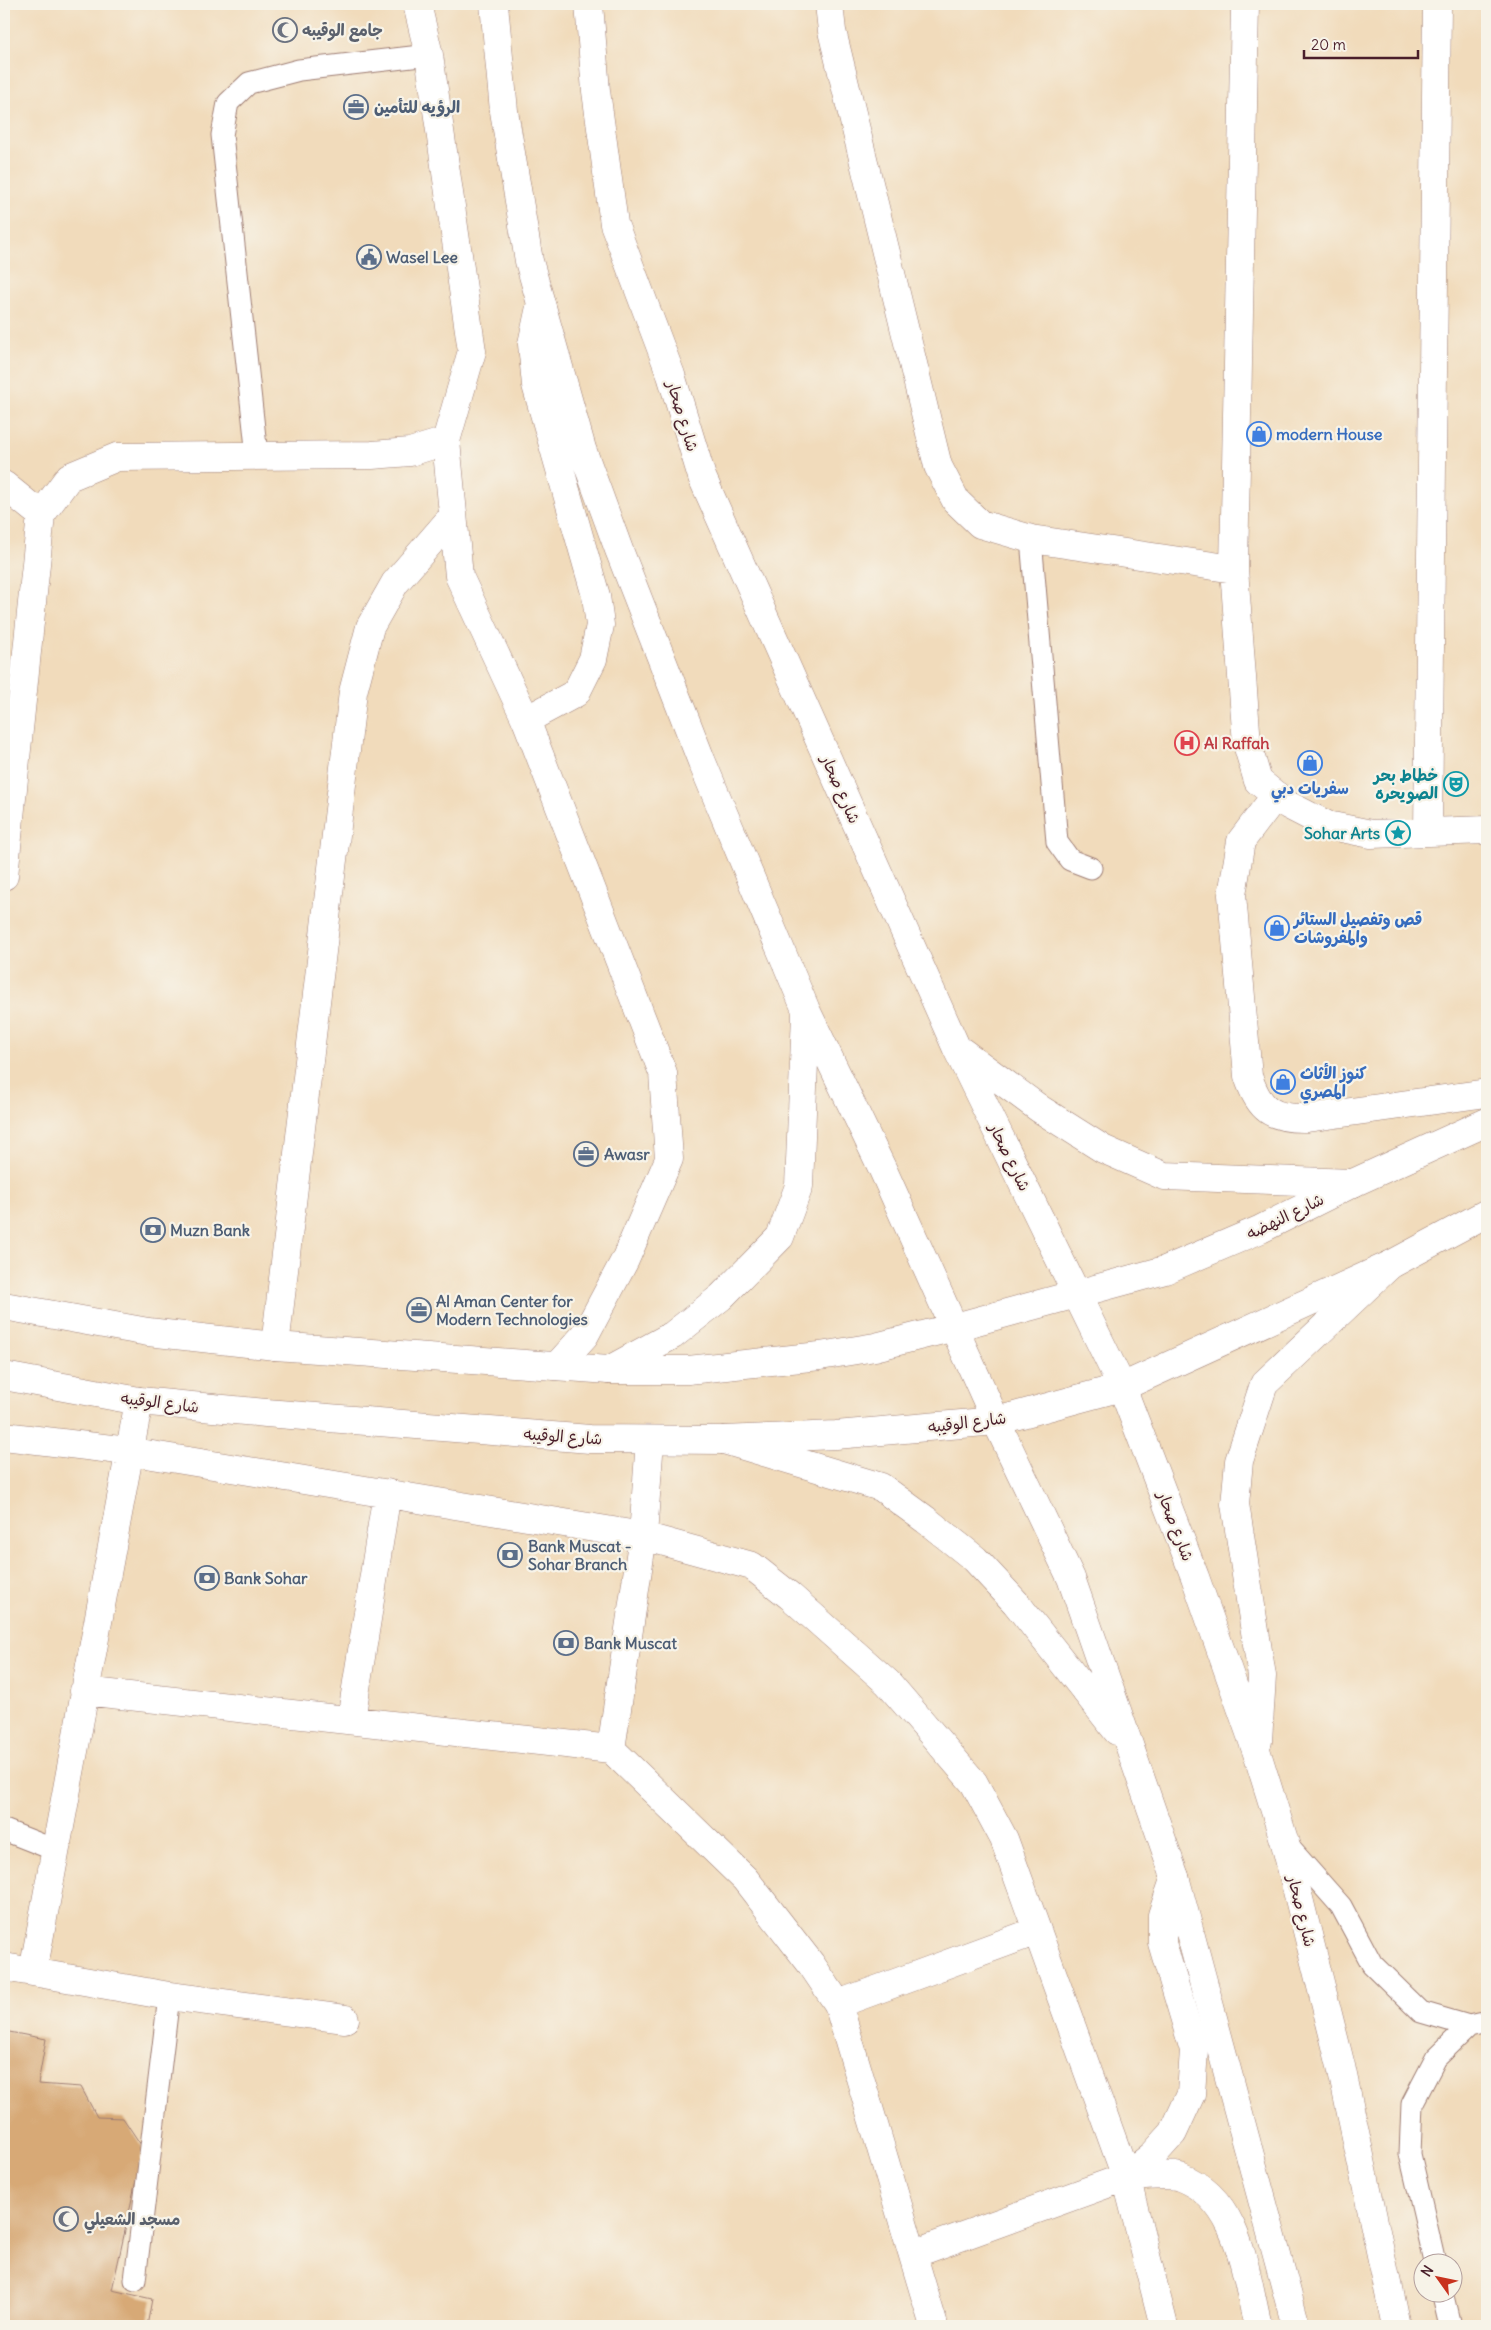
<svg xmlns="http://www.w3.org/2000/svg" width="1491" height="2330" font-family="Delius,'Playpen Sans Arabic',sans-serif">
<rect width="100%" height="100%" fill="#f7f3e8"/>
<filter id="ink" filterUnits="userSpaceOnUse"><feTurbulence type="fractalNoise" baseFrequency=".02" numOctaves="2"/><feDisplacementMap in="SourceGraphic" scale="10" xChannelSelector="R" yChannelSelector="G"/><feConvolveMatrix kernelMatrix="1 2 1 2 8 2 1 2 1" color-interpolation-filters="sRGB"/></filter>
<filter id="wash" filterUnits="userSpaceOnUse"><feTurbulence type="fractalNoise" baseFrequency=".0096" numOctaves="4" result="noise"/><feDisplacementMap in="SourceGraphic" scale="20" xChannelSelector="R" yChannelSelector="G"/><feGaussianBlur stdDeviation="1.12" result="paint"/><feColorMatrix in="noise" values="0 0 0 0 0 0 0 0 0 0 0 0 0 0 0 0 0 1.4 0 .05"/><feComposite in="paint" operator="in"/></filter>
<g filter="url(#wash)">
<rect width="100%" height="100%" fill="#f1dbbb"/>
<g id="blocks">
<!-- building -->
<path fill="#d7a976" d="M4 2031 46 2039 38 2084 81 2087 97 2117 123 2118 143 2148 112 2290 152 2299 147 2326H4Z"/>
</g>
</g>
<g filter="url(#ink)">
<use href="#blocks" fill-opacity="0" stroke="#9e7d73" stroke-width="1"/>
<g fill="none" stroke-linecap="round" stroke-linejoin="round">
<defs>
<path id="service" d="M257 456 222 135 228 103 249 83 299 70 429 55
M1031 539 1057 842 1070 860 1091 868
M4 1830 55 1850
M1287 1845 1341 1906 1372 1964 1421 2012 1469 2026 1487 2022
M1435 2262 1410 2154 1412 2104 1436 2058 1469 2026
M135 2280 169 1996
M1442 2292 1450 2326"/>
<path id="minor" d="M417 4 429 55 472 351 446 441 459 576 526 720 663 1073 669 1159 625 1260 585 1335 557 1366
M829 4 832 31 938 466 956 501 980 524 1031 539 1234 569
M1245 4 1234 569 1247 744 1258 781 1288 805 1327 825 1371 834 1487 830
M4 485 41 515
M1276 795 1241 841 1232 895 1248 1076C1259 1110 1272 1119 1307 1118L1487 1093
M1428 832 1437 4
M4 876 41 515 69 477 117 457 372 455 410 452 446 441
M275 1346 353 692 370 627 395 583 453 516
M4 1436 128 1451 643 1536 752 1566 790 1596 888 1683 974 1783 1004 1839 1126 2177 1164 2326
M84 1691 611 1749 745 1879 811 1964 838 2004 934 2326
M351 1720 387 1493
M611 1749 643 1536 650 1440
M4 1967 169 1996 345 2019
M33 1972 139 1401
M838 2004 1037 1931
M1126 2177C1140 2177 1168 2173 1180 2177 1240 2199 1245 2273 1258 2326
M913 2254 1126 2177 1154 2154 1173 2133 1191 2094 1194 2050 1162 1943V1915L1175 1877"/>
<path id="secondary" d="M4 1306 148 1332 275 1346 609 1370H688L820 1356 875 1347 955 1327 1165 1270 1261 1229 1353 1183 1487 1122
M4 1376 139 1401 266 1413 590 1439 724 1440 836 1435 996 1421 1122 1387 1390 1265 1487 1213"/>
<path id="primary" d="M494 4 504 111 529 261 582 449 619 550 702 762 806 1010 883 1170 996 1421 1071 1578 1175 1877 1296 2326
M589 4 596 91 614 224 671 375 702 477 957 1049 1122 1387 1195 1577 1257 1753 1285 1843 1341 2066 1396 2326
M526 720 576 693 593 659 600 625 596 596 536 385 532 344 540 307
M961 1051 1040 1109 1103 1149 1164 1176 1353 1183
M609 1370 673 1335 721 1297 780 1237 799 1186 806 1014
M724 1440 881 1487 926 1520 975 1559 1016 1603 1117 1731
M1258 1741 1262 1676 1235 1504 1239 1461 1264 1384 1390 1265"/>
</defs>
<!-- service casing -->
<use href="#service" stroke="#9e7d73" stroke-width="23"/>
<!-- minor casing -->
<use href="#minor" stroke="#9e7d73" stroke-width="29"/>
<!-- secondary casing -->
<use href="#secondary" stroke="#9e7d73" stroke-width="29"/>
<!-- primary casing -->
<use href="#primary" stroke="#9e7d73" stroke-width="29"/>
<!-- service -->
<use href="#service" stroke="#fff" stroke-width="21"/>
<!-- minor -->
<use href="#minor" stroke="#fff" stroke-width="28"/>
<!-- secondary -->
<use href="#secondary" stroke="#fff" stroke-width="28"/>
<!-- primary -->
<use href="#primary" stroke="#fff" stroke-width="28"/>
</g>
</g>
<!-- icons -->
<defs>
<symbol id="mosque-ring" viewBox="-11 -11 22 22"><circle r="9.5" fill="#f7f3e8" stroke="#6b7280" stroke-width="1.5"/><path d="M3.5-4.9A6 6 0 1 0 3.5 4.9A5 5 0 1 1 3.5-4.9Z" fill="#6b7280"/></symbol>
<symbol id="office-ring" viewBox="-11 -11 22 22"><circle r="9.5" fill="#f7f3e8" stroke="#5c6f8a" stroke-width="1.5"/><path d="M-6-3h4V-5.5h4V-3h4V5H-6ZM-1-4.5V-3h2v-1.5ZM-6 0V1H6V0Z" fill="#5c6f8a"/></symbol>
<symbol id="civic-ring" viewBox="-11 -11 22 22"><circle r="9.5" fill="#f7f3e8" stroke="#5c6f8a" stroke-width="1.5"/><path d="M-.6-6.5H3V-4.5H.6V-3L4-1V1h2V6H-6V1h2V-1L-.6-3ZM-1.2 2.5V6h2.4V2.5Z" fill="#5c6f8a"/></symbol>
<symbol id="shop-ring" viewBox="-11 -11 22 22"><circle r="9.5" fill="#f7f3e8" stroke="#3f7fe0" stroke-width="1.5"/><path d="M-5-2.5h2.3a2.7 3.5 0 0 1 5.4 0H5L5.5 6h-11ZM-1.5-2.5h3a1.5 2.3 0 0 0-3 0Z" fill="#3f7fe0"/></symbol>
<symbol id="hospital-ring" viewBox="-11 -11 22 22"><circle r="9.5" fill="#f7f3e8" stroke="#e0444e" stroke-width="1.5"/><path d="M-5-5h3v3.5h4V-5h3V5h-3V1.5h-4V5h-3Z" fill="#e0444e"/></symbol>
<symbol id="theatre-ring" viewBox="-11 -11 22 22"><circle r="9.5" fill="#f7f3e8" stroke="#0f9aa8" stroke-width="1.5"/><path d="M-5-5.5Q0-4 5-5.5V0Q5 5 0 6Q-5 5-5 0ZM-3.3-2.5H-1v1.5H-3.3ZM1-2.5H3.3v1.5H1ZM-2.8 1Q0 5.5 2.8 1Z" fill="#0f9aa8"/></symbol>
<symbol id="sight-ring" viewBox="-11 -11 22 22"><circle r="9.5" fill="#f7f3e8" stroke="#0f9aa8" stroke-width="1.5"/><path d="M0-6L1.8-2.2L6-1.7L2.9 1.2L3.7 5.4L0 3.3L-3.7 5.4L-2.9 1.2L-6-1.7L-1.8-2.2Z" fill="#0f9aa8"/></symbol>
<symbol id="bank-ring" viewBox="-11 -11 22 22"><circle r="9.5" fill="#f7f3e8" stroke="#5c6f8a" stroke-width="1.5"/><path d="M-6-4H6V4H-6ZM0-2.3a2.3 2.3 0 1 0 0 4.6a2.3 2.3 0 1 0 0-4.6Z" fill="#5c6f8a"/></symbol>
</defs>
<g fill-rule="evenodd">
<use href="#mosque-ring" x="271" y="16" width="28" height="28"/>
<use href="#office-ring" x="342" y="93" width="28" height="28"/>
<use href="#civic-ring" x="355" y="243" width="28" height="28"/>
<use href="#shop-ring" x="1245" y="420" width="28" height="28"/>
<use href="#hospital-ring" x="1173" y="729" width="28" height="28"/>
<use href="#shop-ring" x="1296" y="749" width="28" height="28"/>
<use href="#theatre-ring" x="1442" y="770" width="28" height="28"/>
<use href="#sight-ring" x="1384" y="819" width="28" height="28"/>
<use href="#shop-ring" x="1263" y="914" width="28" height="28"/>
<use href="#shop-ring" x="1269" y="1068" width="28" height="28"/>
<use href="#office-ring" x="572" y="1140" width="28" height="28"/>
<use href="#bank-ring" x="139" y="1216" width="28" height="28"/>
<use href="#office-ring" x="405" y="1296" width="28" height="28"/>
<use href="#bank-ring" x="496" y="1541" width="28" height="28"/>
<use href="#bank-ring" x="193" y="1564" width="28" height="28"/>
<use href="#bank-ring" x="552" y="1629" width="28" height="28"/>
<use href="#mosque-ring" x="52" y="2205" width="28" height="28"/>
</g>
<g text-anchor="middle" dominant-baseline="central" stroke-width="4.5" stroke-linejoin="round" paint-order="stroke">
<!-- worship labels -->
<g font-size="16" font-weight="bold" fill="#5b616d" stroke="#f7f3e8" text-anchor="start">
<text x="302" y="30">جامع الوقيبه</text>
<text x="84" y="2219">مسجد الشعيلي</text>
</g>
<!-- service labels -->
<g font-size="16" font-weight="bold" fill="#4e5e75" stroke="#f7f3e8" text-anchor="start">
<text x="374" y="107">الرؤيه للتأمين</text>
<text x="386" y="257">Wasel Lee</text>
<text x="604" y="1154">Awasr</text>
<text x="170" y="1230">Muzn Bank</text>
<text x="436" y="1301">Al Aman Center for<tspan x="436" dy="18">Modern Technologies</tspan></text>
<text x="528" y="1546">Bank Muscat -<tspan x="528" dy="18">Sohar Branch</tspan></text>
<text x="224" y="1578">Bank Sohar</text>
<text x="584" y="1643">Bank Muscat</text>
</g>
<!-- street labels -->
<g font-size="16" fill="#4a1f2b" stroke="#f7f3e8">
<text transform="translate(683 416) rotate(73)">شارع صحار</text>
<text transform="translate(841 789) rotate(66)">شارع صحار</text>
<text transform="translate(1010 1157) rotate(64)">شارع صحار</text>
<text transform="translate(1285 1216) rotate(-26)">شارع النهضه</text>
<text transform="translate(160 1402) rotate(7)">شارع الوقيبه</text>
<text transform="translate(967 1422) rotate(-7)">شارع الوقيبه</text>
<text transform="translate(563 1436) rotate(4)">شارع الوقيبه</text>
<text transform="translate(1176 1526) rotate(69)">شارع صحار</text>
<text transform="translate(1302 1911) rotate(76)">شارع صحار</text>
</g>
<!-- shop labels -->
<g font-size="16" font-weight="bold" fill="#366cbe" stroke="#f7f3e8" text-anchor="start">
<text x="1276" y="434">modern House</text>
<text x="1310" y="788" text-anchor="middle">سفريات دبي</text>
<text x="1294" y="919">قص وتفصيل الستائر<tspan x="1294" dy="18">والمفروشات</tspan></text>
<text x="1300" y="1073">كنوز الأثاث<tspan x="1300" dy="18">المصري</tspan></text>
</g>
<!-- health labels -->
<g font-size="16" font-weight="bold" fill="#be3a42" stroke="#f7f3e8" text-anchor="start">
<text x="1204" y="743">Al Raffah</text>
</g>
<!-- culture labels -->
<g font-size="16" font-weight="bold" fill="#0d838f" stroke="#f7f3e8" text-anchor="end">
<text x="1438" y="775">خطاط بحر<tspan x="1438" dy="18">الصويحره</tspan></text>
<text x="1380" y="833">Sohar Arts</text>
</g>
</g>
<!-- margin -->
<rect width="1491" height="2330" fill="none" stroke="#f7f3e8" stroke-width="20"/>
<!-- north arrow -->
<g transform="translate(1438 2278) rotate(303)"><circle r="24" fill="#f7f3e8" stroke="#b29e9c"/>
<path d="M0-4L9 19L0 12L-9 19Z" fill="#c8321e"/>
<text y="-8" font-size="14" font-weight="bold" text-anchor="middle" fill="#4a1f2b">N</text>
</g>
<!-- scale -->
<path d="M1304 50v8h114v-8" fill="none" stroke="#4a1f2b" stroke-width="2.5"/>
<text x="1311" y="50" font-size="15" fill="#4a1f2b" stroke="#f7f3e8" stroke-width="4" paint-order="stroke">20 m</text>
</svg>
